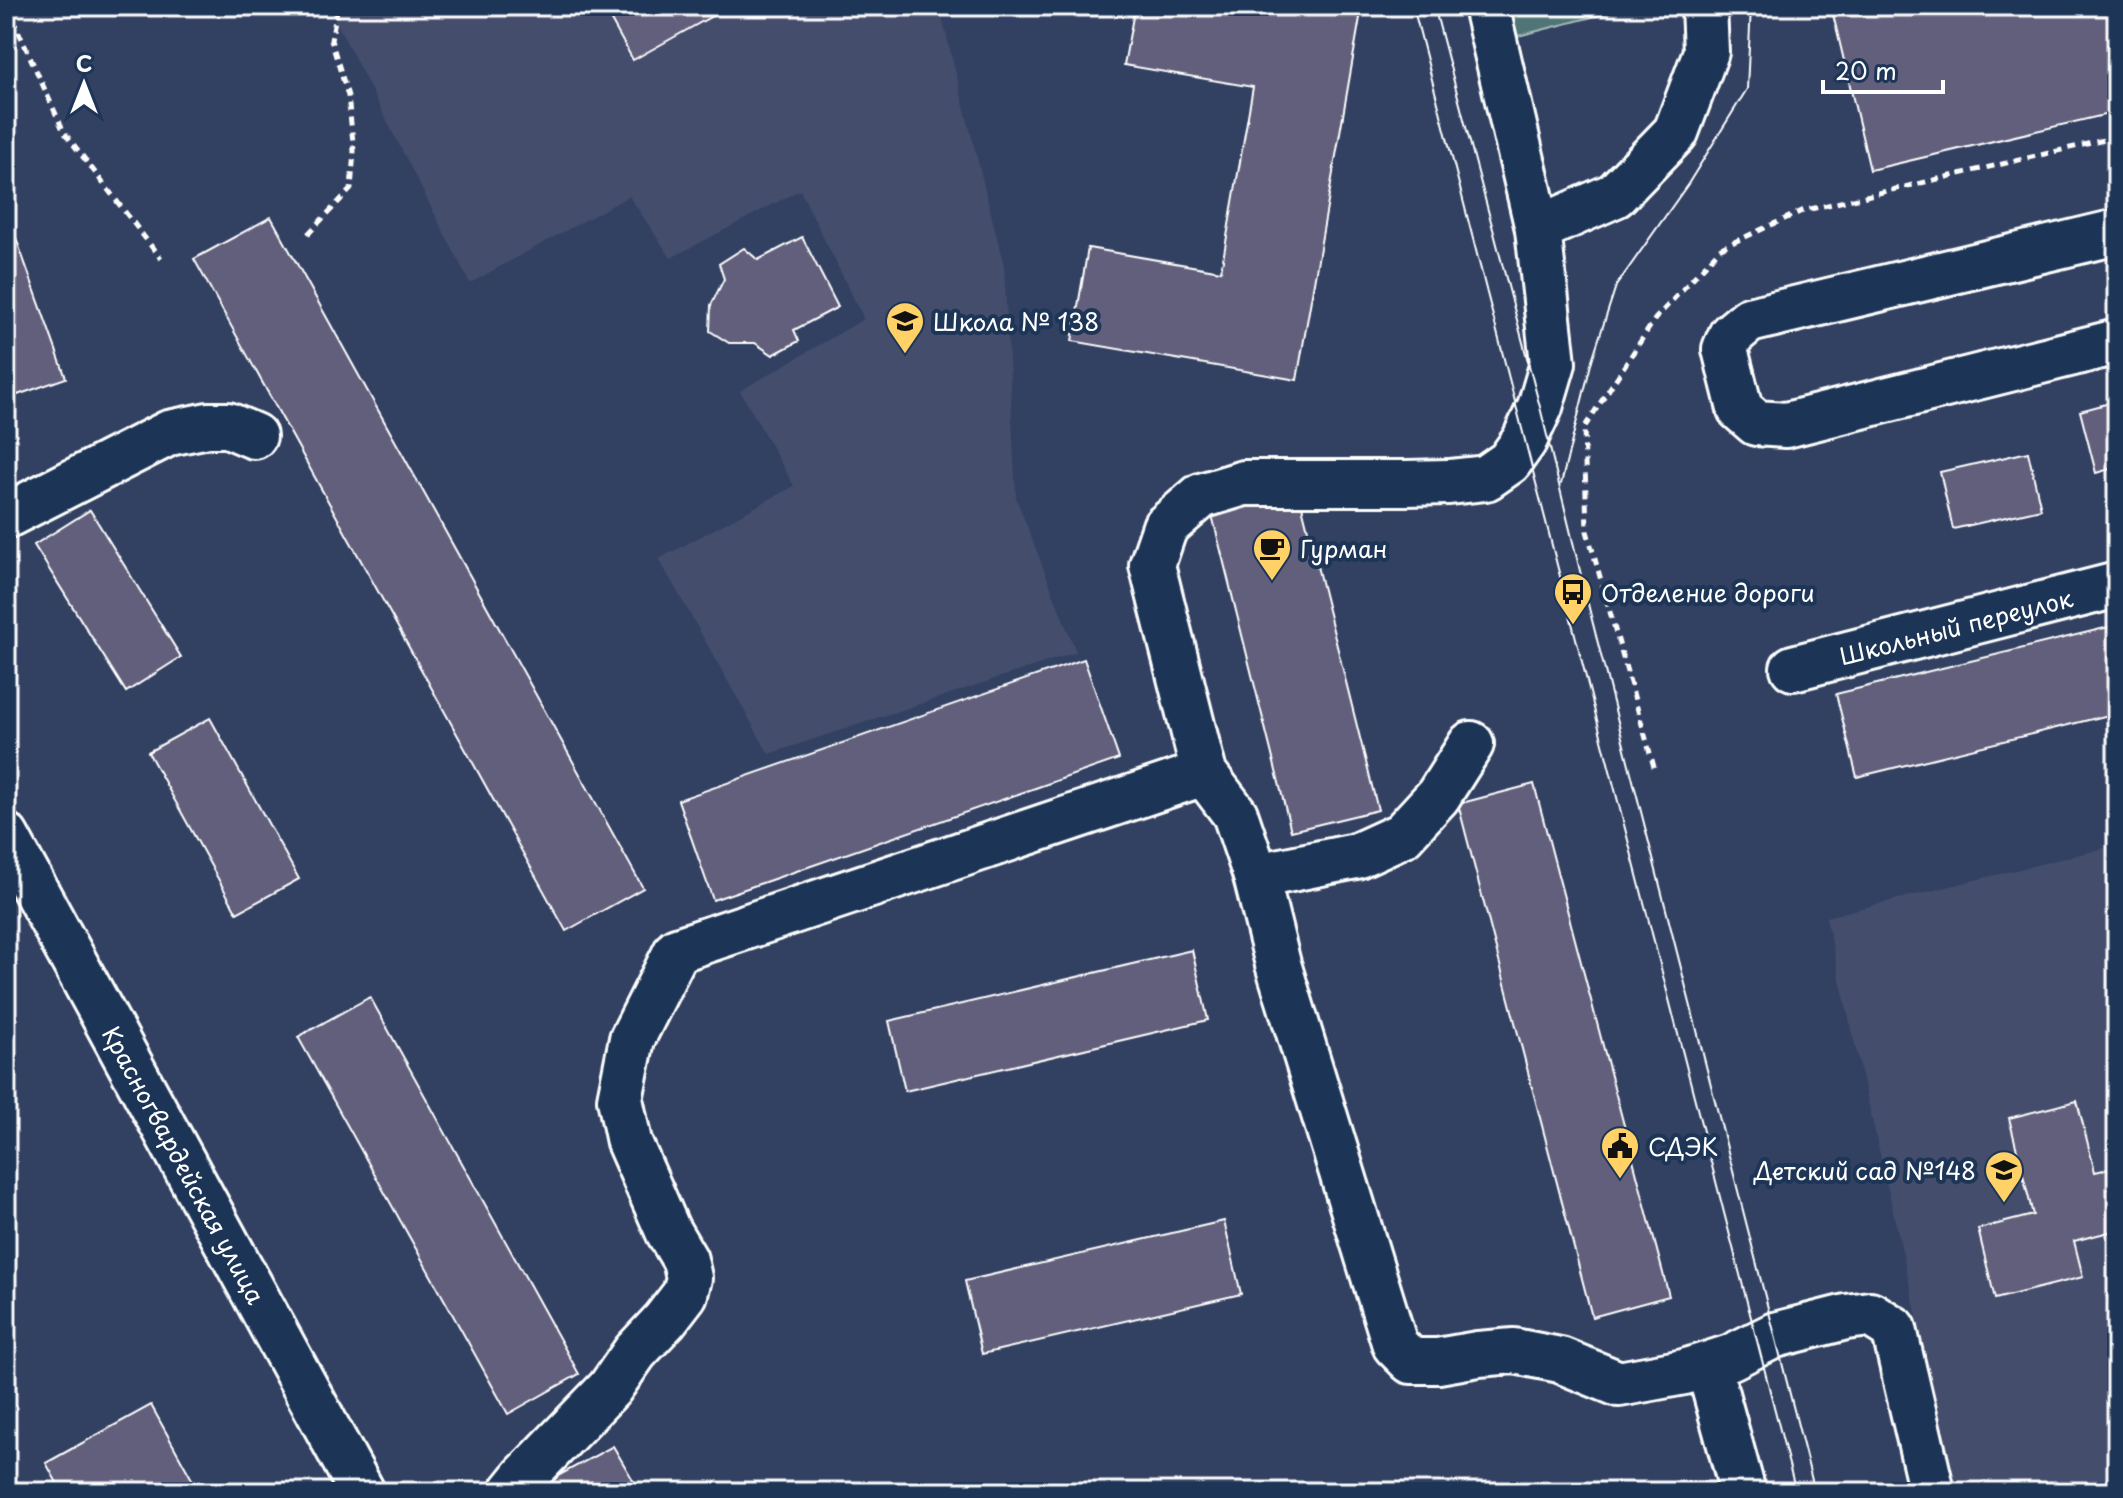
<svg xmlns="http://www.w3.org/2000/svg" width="2123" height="1498" font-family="'Playpen Sans',sans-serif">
<rect width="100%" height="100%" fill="#324162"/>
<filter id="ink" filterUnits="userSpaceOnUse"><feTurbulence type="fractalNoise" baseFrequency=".0125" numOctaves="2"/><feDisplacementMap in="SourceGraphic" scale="16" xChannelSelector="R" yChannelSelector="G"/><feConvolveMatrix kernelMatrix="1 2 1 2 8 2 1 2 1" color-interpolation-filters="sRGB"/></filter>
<g filter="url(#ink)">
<!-- built -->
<path fill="#444e6d" d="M328 6H939L1004 266 1016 498 1076 652 769 754 659 559 794 486 740 391 864 319 800 190 671 258 629 196 470 283Z
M2117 845V1492H1957L1826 917Z"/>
<!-- green -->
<path fill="#4f7576" stroke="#a7baba" stroke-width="2" d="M1536 6H1635L1518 36 1509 13Z"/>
<!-- building -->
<path fill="#625e7b" stroke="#fff" stroke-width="2" d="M603 6H730L633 60Z
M1135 6H1325L1361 12 1297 380 1072 341 1088 248 1221 271 1253 87 1124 65Z
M1831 6H2117V112L1870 170Z
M6 210 66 378 6 399Z
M271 217 643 888 566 931 194 259Z
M802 237 838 307 794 330 799 341 773 355 755 343H729L710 331 711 305 724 279 719 264 744 248 758 260Z
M2117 401V467L2096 473 2080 411Z
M2028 452 2041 509 1953 529 1940 472Z
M1299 494 1378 810 1291 831 1212 515Z
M90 510 181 657 126 692 34 545Z
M2117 625V713L1857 777 1836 694Z
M1084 659 1119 759 713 900 678 800Z
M210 718 299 879 237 913 148 752Z
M1534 784 1669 1296 1592 1317 1458 804Z
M1192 950 1208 1020 905 1091 889 1021Z
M370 997 579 1374 508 1414 298 1037Z
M2077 1101 2095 1172 2117 1167V1230L2074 1241 2083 1277 1995 1299 1978 1229 2033 1215 2009 1118Z
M1224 1221 1241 1294 982 1354 965 1281Z
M151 1405 199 1492H62L46 1463Z
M613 1446 640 1492 530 1491Z"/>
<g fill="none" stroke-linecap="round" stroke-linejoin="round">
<defs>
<g id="minor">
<path d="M1538 229 1615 195 1676 132 1706 52 1704 6"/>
<path d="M2117 232 1749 320 1731 335 1725 349 1740 409 1756 423 1786 425 2117 342"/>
<path d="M6 516 169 433 208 425H228L254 436"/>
<path id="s1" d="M1793 668 2117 585"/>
<path d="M1204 773 1235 814 1256 876 1278 964 1395 1345 1411 1361H1438L1478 1354 1514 1351 1560 1360 1619 1384 1684 1372 1731 1357 1775 1335 1846 1317 1870 1314 1894 1329 1932 1492"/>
<path d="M1256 876 1356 856 1402 835 1438 796 1471 744"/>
<path d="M1708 1365 1743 1492"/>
<path d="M512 1492 524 1477 610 1388 635 1352 665 1320 685 1294 689 1278 685 1260 668 1231 629 1142 620 1099 632 1039 677 950 1204 773 1152 565 1165 527 1201 496 1244 483H1406L1449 482 1486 478 1509 462 1524 441 1540 407 1553 363 1538 229 1486 6"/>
</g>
<g id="major">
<path id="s2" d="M6 836 362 1492"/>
</g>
</defs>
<!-- minor casing -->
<use href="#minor" stroke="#fff" stroke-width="50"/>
<!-- major casing -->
<use href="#major" stroke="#fff" stroke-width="50"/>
<!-- path -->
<path stroke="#fff" stroke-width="5" stroke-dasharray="8 6" stroke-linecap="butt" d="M7 6 64 132 161 259
M308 234 351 189 354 151 348 96 331 40 338 6
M1654 767 1587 531 1584 428 1655 319 1721 248 1802 211 2117 137"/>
<!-- minor -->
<use href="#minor" stroke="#1d3557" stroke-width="44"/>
<!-- major -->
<use href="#major" stroke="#1d3557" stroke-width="44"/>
<!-- tram -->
<path stroke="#fff" stroke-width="2" d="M1413 6 1796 1492
M1434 6 1540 407 1592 620 1815 1492
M1561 484 1592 360 1616 286 1688 184 1747 89 1751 6"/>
</g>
</g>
<!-- icons -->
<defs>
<symbol id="school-pin" viewBox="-11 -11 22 30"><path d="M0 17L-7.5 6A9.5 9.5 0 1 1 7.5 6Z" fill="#ffd166" stroke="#1d3557"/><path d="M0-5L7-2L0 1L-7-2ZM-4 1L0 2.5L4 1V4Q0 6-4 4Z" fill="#111"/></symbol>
<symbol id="cafe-pin" viewBox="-11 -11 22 30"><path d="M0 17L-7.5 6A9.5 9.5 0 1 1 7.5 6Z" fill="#ffd166" stroke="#1d3557"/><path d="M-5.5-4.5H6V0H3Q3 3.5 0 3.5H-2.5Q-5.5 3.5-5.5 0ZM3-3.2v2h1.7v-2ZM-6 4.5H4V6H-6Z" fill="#111"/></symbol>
<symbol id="bus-pin" viewBox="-11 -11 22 30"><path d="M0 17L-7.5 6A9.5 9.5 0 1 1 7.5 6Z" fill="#ffd166" stroke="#1d3557"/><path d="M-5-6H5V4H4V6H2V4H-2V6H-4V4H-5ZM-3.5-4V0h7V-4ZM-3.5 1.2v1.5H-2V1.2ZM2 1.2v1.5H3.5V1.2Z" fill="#111"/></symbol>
<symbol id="civic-pin" viewBox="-11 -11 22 30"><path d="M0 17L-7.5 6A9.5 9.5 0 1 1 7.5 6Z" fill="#ffd166" stroke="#1d3557"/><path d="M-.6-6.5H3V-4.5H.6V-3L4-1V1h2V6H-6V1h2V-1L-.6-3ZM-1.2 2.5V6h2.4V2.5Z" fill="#111"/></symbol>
</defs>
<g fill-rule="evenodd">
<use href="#school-pin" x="883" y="299" width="44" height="60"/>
<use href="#cafe-pin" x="1250" y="526" width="44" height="60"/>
<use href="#bus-pin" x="1551" y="570" width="44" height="60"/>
<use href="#civic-pin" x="1598" y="1124" width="44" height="60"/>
<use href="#school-pin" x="1982" y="1148" width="44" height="60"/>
</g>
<g text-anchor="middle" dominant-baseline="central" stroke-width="8" stroke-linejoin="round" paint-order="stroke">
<!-- poi labels -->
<g font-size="24" fill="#fff" stroke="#1d3557" text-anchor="start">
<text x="933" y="321">Школа № 138</text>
<text x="1300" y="548">Гурман</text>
<text x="1601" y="592">Отделение дороги</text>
<text x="1648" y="1146">СДЭК</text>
<text x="1976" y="1170" text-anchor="end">Детский сад №148</text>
</g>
<!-- street labels -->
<g font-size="24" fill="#fff" stroke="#1d3557">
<text stroke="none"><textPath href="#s1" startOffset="168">Школьный переулок</textPath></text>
<text stroke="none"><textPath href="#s2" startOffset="374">Красногвардейская улица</textPath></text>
</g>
</g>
<!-- margin -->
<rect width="2123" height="1498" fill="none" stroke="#1d3557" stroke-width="32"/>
<rect x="16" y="16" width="2091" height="1466" fill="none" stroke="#fff" stroke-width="3" filter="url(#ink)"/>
<!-- north arrow -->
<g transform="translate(84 84)" stroke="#1d3557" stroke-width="6" paint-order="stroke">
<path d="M0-6L14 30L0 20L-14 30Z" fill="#ffffff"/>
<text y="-12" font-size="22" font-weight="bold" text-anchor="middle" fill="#ffffff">С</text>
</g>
<!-- scale -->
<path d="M1823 80v12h120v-12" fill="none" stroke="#ffffff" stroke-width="4"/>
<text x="1835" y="80" font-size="24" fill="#ffffff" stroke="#1d3557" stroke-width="6" paint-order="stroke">20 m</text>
</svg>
